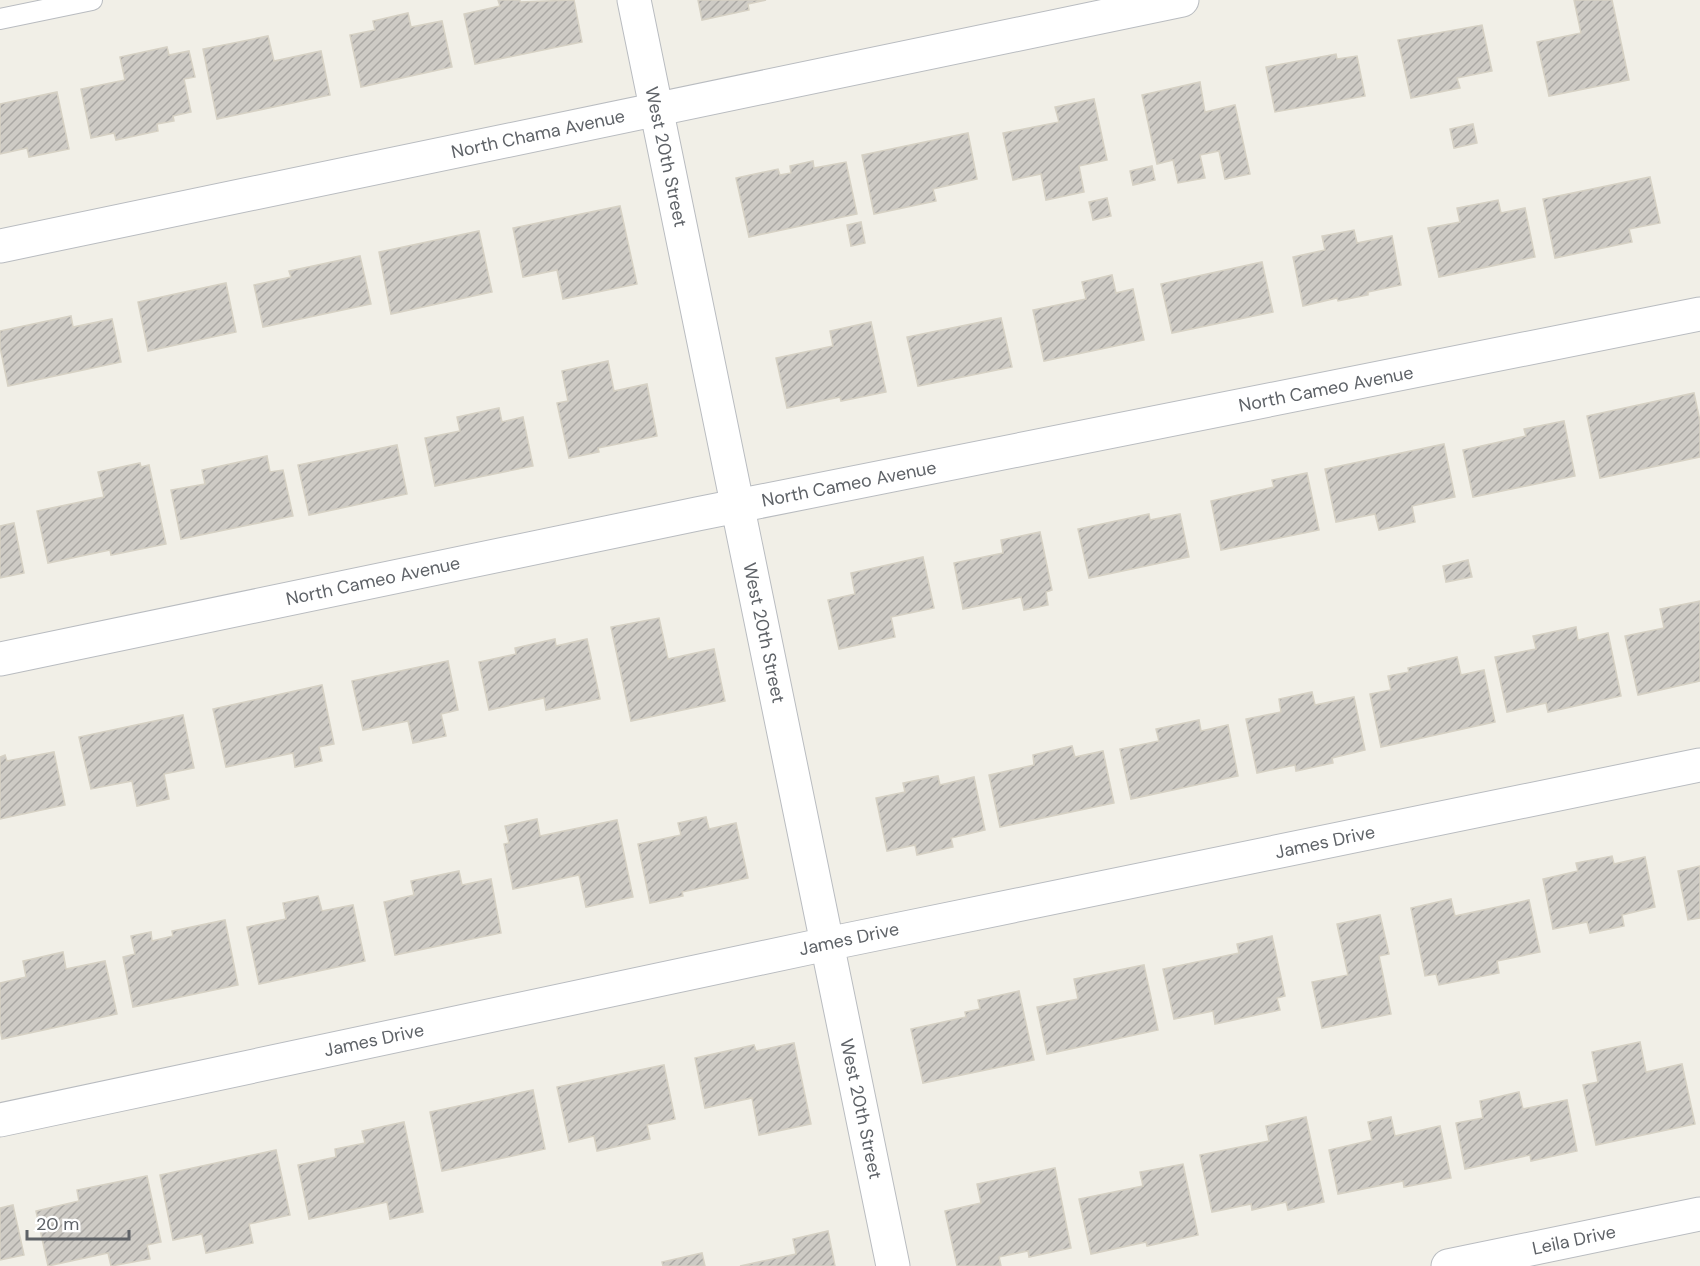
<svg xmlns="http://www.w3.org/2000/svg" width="1700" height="1266" font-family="'DM Sans',sans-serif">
<defs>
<pattern id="building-hatch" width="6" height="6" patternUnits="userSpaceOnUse" patternTransform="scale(1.5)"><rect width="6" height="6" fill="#cecbc5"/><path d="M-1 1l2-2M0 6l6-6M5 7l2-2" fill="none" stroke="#aaa8a4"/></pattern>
</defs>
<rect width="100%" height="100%" fill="#f1efe7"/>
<!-- building -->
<path fill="url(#building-hatch)" stroke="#d6d1c4" stroke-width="1.5" d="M498 0H520V2L574 0 582 42 475 64 464 14 500 6Z
M698 0H766L748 4 749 10 702 20Z
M1574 0H1612L1629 80 1549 96 1537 42 1581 33Z
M408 13 411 27 442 21 452 67 361 87 350 35 375 30 373 21Z
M1482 25 1492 71 1457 78 1460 88 1411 98 1398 40Z
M268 36 274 61 321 51 330 95 217 119 203 49Z
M167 47 169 55 189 51 195 77 184 79 191 112 173 116 174 121 157 124 158 131 116 140 114 133 91 138 81 89 125 80 120 57Z
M1336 54 1337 59 1357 56 1365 96 1275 112 1266 67Z
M1200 82 1205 112 1235 105 1250 174 1225 179 1219 151 1200 155 1205 178 1178 183 1173 160 1157 164 1142 95Z
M57 92 69 149 29 157 27 148 0 154V104Z
M1094 99 1107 160 1079 166 1084 192 1046 200 1041 174 1013 180 1003 133 1059 122 1055 107Z
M1473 124 1477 143 1454 148 1450 129Z
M968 133 977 179 933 189 936 201 874 214 862 155Z
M813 161 814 168 846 162 857 214 749 237 736 178 778 169 780 175 791 173 790 166Z
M1152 166 1155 180 1133 185 1130 171Z
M1650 177 1660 223 1629 229 1632 242 1555 258 1543 199Z
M1107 198 1111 216 1093 220 1089 202Z
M1498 200 1501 213 1525 208 1535 257 1439 277 1428 228 1460 222 1457 208Z
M620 206 637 284 563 299 557 270 523 277 513 228Z
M861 222 865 243 851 246 847 225Z
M1354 230 1357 243 1392 236 1401 285 1368 292V295L1338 301 1337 298 1303 306 1293 257 1325 250 1322 236Z
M479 231 492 292 391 314 379 252Z
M360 256 371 304 263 327 254 285 291 277 289 271Z
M1262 262 1273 312 1172 333 1161 284Z
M1112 275 1116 293 1133 289 1144 340 1044 361 1033 310 1086 299 1082 282Z
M226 283 236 332 148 351 138 302Z
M71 316 73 327 112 319 121 362 8 386 0 347V331Z
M1001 318 1012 367 918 386 907 337Z
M871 322 886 392 841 401 840 397 787 408 776 358 833 346 830 331Z
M608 361 614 391 647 384 657 436 598 448 599 452 569 458 557 403 568 401 562 371Z
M1694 393 1700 421V457L1600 478 1587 416Z
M499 408 502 422 523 417 533 466 435 486 425 438 460 431 457 417Z
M1564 421 1575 476 1473 497 1463 450 1526 436 1524 429Z
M1444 444 1455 497 1412 506 1415 522 1379 530 1375 514 1336 522 1325 469Z
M397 445 407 494 309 515 298 465Z
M267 456 270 472 283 470 293 516 181 539 171 490 205 484 202 470Z
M140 463 141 467 149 465 166 544 111 555 110 550 48 563 37 511 104 497 98 472Z
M1307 473 1319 530 1221 550 1211 501 1274 487 1272 480Z
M1149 514 1150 520 1180 514 1189 557 1089 578 1078 529Z
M14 523 24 573 0 578V526Z
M1040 532 1052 590 1046 592 1048 605 1024 610 1021 597 963 609 954 563 1003 553 1001 540Z
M923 557 934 608 891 617 895 637 839 649 828 600 855 594 851 573Z
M1468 560 1472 577 1446 582 1443 566Z
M1700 601V681L1638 695 1625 636 1664 628 1660 609Z
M659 618 668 659 714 649 725 701 631 721 611 627Z
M1576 627 1578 640 1608 633 1621 696 1548 712 1546 703 1507 712 1495 657 1536 649 1533 636Z
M555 639 556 646 587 639 600 699 546 710 544 698 489 710 479 662 516 654 515 648Z
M1457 657 1461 675 1484 670 1495 722 1381 747 1370 694 1391 690 1388 676 1409 672 1408 668Z
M448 661 458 710 441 714 446 736 413 743 408 721 363 730 352 681Z
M322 685 334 744 319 747 322 761 295 767 293 753 226 767 213 709Z
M1312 692 1315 705 1354 697 1365 750 1332 758 1333 763 1296 771 1295 765 1257 773 1246 719 1281 712 1279 699Z
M183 715 194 768 164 774 169 799 137 806 132 781 91 789 79 737Z
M1199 720 1201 731 1228 725 1238 776 1131 799 1120 749 1159 741 1156 729Z
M1072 746 1075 757 1103 751 1114 803 1000 827 989 775 1034 765 1033 755Z
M54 752 65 805 0 819V757L5 755 7 761Z
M938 776 940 785 974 777 985 830 951 838 953 847 917 855 915 845 887 851 876 798 905 792 903 783Z
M706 817 709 829 736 823 748 878 682 892 683 896 650 903 638 844 681 835 678 823Z
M537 819 540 836 617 820 633 897 586 907 579 875 513 889 504 844 509 843 505 826Z
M1612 856 1614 864 1645 857 1655 907 1622 915 1624 926 1590 933 1587 922 1553 929 1543 879 1578 871 1576 863Z
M1700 866V918L1688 920 1678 871Z
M459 871 462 885 491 879 501 933 395 955 384 902 414 895 411 881Z
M318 896 322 911 353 905 365 961 259 984 247 927 286 919 283 903Z
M1451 899 1455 916 1529 900 1540 952 1497 961 1499 973 1439 985 1436 974 1425 976 1411 908Z
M1380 915 1389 954 1379 956 1391 1014 1322 1028 1312 982 1348 975 1337 924Z
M225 920 238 985 133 1007 123 957 135 954 131 936 151 932 152 941 173 936 172 931Z
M1272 936 1285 996 1277 998 1280 1010 1215 1024 1213 1011 1174 1019 1163 969 1239 953 1237 944Z
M63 952 66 969 105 961 117 1014 2 1039 0 1029V983L26 977 23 961Z
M1144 965 1158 1030 1047 1054 1037 1007 1078 999 1074 979Z
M1019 991 1034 1060 923 1083 911 1029 966 1017 965 1012 980 1009 978 1000Z
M1640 1042 1646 1072 1682 1064 1695 1124 1596 1145 1583 1085 1598 1082 1592 1052Z
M794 1043 811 1124 759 1135 752 1098 705 1108 695 1058 754 1045 756 1051Z
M664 1065 675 1119 647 1125 650 1139 597 1151 594 1136 569 1142 557 1087Z
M533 1090 545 1149 442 1171 430 1112Z
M1519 1092 1523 1109 1567 1100 1577 1151 1531 1161 1530 1155 1465 1169 1456 1123 1483 1118 1480 1101Z
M1306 1117 1324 1202 1288 1210 1286 1202 1252 1210 1251 1204 1212 1212 1200 1155 1269 1141 1266 1126Z
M1391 1117 1395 1136 1440 1126 1451 1178 1404 1187 1403 1181 1338 1194 1329 1150 1372 1140 1368 1122Z
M404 1122 423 1212 390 1219 387 1202 309 1219 298 1165 336 1157 335 1149 365 1143 362 1131Z
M276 1150 290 1215 249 1224 253 1243 206 1253 202 1234 173 1240 160 1175Z
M1183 1164 1198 1235 1147 1246 1146 1242 1091 1254 1079 1199 1143 1186 1140 1172Z
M1055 1168 1071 1248 1029 1257 1028 1251 999 1257 1001 1266H957L945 1211 981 1203 977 1184Z
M147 1176 161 1242 147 1245 150 1259 111 1266 108 1253 48 1266 36 1211 79 1201 77 1190Z
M13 1205 24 1255 0 1260V1208Z
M828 1231 835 1266H740L796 1254 793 1239Z
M702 1253 705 1266H663L662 1262Z"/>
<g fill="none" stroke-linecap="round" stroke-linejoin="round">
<defs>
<path id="service" d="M0 19 92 0"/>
<path id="minor" d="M634 0 893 1266
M0 246 1182 0
M0 659 697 514 1700 314
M0 1120 827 944 1700 765
M1448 1266 1700 1214"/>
</defs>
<!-- service casing -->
<use href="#service" stroke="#b9bcc0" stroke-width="22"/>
<!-- minor casing -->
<use href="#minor" stroke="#b9bcc0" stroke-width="35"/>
<!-- service -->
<use href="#service" stroke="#fff" stroke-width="20"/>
<!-- minor -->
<use href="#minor" stroke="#fff" stroke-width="33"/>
</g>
<g text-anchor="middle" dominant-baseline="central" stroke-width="5" stroke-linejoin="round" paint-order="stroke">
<!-- street labels -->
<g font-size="18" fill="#5e6267" stroke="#fff">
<text transform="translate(538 134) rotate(-12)">North Chama Avenue</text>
<text transform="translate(666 157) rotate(78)">West 20th Street</text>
<text transform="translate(1326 389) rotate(-11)">North Cameo Avenue</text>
<text transform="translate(849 484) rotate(-11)">North Cameo Avenue</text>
<text transform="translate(373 581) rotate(-12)">North Cameo Avenue</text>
<text transform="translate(764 633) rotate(78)">West 20th Street</text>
<text transform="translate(1325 842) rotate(-12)">James Drive</text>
<text transform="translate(849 939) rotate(-12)">James Drive</text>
<text transform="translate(374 1040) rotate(-12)">James Drive</text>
<text transform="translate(861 1109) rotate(78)">West 20th Street</text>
<text transform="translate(1574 1240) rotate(-12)">Leila Drive</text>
</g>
</g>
<!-- scale -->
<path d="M27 1230v9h102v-9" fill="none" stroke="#5e6267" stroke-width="3"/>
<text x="36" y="1230" font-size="18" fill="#5e6267" stroke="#ffffff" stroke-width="4.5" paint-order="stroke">20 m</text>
</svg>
